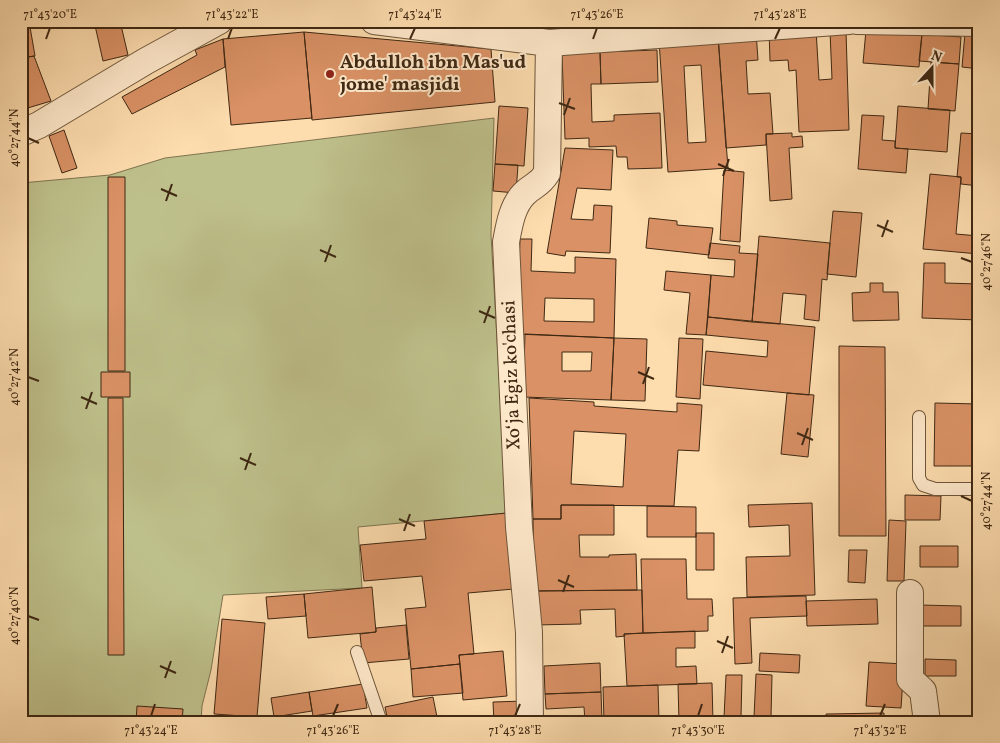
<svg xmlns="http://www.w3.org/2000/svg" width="1000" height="743" font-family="Vollkorn,serif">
<rect width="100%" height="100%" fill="#fddcae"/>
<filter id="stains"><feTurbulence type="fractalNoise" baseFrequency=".004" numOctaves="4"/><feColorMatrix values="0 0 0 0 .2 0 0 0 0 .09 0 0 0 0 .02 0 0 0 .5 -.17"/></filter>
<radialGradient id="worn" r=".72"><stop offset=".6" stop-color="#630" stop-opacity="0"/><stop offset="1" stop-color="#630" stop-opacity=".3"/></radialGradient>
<!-- green -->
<path fill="#bec08b" stroke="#7e744f" d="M494 118 491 235 507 513 358 527 362 588 223 595 211 670 202 706 201 722H21V183L110 175 165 158Z"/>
<!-- building -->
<path fill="#d99165" stroke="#3f2813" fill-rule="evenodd" d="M21 21H29L35 56 21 58Z
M94 21H120L128 55 103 61Z
M465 21H527V26L465 23Z
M816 29 819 80 832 79 830 31H846L849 130 799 132 796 70 789 71 788 60 770 61 769 30Z
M866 30 922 34 919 67 863 63Z
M304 32 491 49 495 102 312 120Z
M304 32 312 118 231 125 223 39Z
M756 32 758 60 746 61 748 94 770 93 773 134H766V145L726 148 718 34Z
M965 33 979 34V69L962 67Z
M922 34 961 37 959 64 919 61Z
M718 37 728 168 668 172 659 41ZM701 65 706 142 688 143 684 66Z
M223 39 225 67 132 114 122 97 197 55 195 50Z
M657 50 658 82 601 84 600 52Z
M600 52 601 84H591L592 122 614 121V115L660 113 662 168 628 169 627 157H617L616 146 589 147V138L565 139 562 54Z
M34 56 51 101 21 110V58Z
M931 62 959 64 955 111 928 109Z
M499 106 528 108 524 166 495 164Z
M898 106 950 110 947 152 895 148Z
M862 115 884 116 882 140 895 141V148L908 149 906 173 858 169Z
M64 130 77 168 62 173 49 136Z
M792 133V137L802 136 803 147 789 148 792 199 770 201 766 134Z
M961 133 979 134V186L961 184V177H957Z
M565 148 613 150 611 190 577 188 571 219 593 220 594 205 612 206 610 253 566 251 565 256 547 253Z
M495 164 518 165 516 193 493 191Z
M724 170 744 172 740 242 720 240Z
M930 174 961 177 956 234 979 236V254L923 249Z
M108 177H125V371H108Z
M833 211 862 213 856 277 827 274Z
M649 218 677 221V225L713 228 709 255 646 248Z
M759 236 830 243 827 280 822 279 819 321 804 319 806 295 783 293 780 324 752 322Z
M520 239H532L531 271 575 273V257L616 259 614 338 516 334ZM545 298 594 299V322L544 321Z
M710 243 740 246 739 253 758 254 752 322 708 317 711 275 734 277 735 260 708 258Z
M924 263H945V283L979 284V320L922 318Z
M666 271 711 275 706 335 686 334 690 293 664 290Z
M870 283H883V292H898L899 320 853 321 852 293 870 292Z
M708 317 815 327 809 395 703 385 706 351 767 357 768 341 706 335Z
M525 334 614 338 611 400 523 397ZM562 352H592L591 371H562Z
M614 338 647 339 645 401 611 400Z
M679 338 703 339 700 399 676 397Z
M839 346 885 347 886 536H839Z
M101 372H130V397H101Z
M787 393 814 395 808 457 781 454Z
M108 398H123L124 655H108Z
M529 398 594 402V406L677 412V403L702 405 699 451 678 450 674 506 561 505V519H533ZM574 431 626 434 623 487 571 484Z
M935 403 979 404V466H934Z
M905 495 941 496 940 520H905Z
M812 503 815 595 747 597 746 557 790 556 789 525 749 527 748 505Z
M561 505H614V535H579L580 557H609V555L636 554 637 590 534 591 533 519H561Z
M647 506 696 507V537H647Z
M507 513 514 589 468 593 474 654 459 655 460 664 411 669 405 609 426 607 422 576 364 581 360 545 426 539 424 521Z
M889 520 906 521 904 581H887Z
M696 533H714V570H696Z
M920 546H958V567H920Z
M849 550H867L865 583 848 582Z
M641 559H686L687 599H712L713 616H708V631L643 633Z
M372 587 376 632 308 638 304 594Z
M642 590 643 633 624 634 625 636 616 637 615 609 580 610 581 624 535 625 534 591Z
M304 594 306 616 268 619 266 597Z
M806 596 807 616 750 618 752 663 735 664 733 598Z
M877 599 878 624 807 626 806 601Z
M920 605 961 606V626H920Z
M222 619 265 623 257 717 214 714Z
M406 625 409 659 363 663 360 634 376 632V628Z
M695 631V648H676V667L696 666 697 684 627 686 624 634Z
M503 651 507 696 463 700 459 655Z
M760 653 800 655 799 673 759 671Z
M925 659 956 660V676H925Z
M869 662 904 664 901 708 866 706Z
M600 663 601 692 545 694 544 666Z
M460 664 463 693 413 697 411 669Z
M756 674 772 675 771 717H754Z
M726 675H742L741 718H724Z
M712 683 713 722H679L678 684Z
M363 684 367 708 313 716 309 692Z
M658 685 659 722H604L603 687Z
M309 692 312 711 274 717 271 698Z
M601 692 602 722H585L584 707 546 709 545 694Z
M433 697 438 722H388L385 707Z
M525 701 526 722H494L493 702Z
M137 706 183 709 182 722H136Z
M884 713V722H827L826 714Z
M205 718 251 720V722H204Z"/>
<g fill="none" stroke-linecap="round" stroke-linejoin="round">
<defs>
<path id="service" d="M919 417V478L923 485 935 489H979
M357 652 381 722"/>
<path id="minor" d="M374 21 549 43 849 21
M857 21 979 23
M21 133 39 125 146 61 219 21
M910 593V679L923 691 927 722
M530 722 529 632 519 527 506 242C509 226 512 206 524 194 534 184 539 186 547 173L549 43"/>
</defs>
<!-- service casing -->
<use href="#service" stroke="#6e553a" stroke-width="14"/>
<!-- minor casing -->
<use href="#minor" stroke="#6e553a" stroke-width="28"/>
<!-- service -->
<use href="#service" stroke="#fee8ca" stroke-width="12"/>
<!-- minor -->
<use href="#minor" stroke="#fee8ca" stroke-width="26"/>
</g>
<!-- ticks -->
<path fill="none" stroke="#3f2813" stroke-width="2" d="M46 39 50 28M228 39 232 28M410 39 415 28M593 39 597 28M775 39 780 28M559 103 575 109M564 115 570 98M28 138 39 143M718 164 734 171M723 176 729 159M161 189 177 196M166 201 172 184M877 225 893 232M882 237 888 220M320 250 336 257M961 258 972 262M325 262 331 245M479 311 495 318M484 323 490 306M638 372 654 379M28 377 39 381M643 384 649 367M81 397 97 404M86 409 92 392M797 433 813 440M802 445 808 428M240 458 256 465M245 470 251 453M961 496 972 501M399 519 415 526M404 531 410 514M558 580 574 587M563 592 569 575M28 616 39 620M717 641 733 648M722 653 728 636M160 666 176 673M165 678 171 661M151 716 155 704M333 716 338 704M515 716 520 704M698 716 702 704M880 716 885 704"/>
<!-- markers -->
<circle fill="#8f2418" stroke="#fee8ca" stroke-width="2" cx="330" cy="74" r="5"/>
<g text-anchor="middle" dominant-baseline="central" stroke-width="4" stroke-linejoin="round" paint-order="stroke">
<!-- poi labels -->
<g font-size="19" font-weight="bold" fill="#3f2813" stroke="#fee8ca" text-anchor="start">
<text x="340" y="63">Abdulloh ibn Mas'ud<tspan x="340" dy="22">jome' masjidi</tspan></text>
</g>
<!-- street labels -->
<g font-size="19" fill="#3f2813" stroke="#fee8ca">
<text transform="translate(512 375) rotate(-92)">Xoʻja Egiz ko'chasi</text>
</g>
</g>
<!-- margin -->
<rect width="1000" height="743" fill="none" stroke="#fddcae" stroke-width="55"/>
<!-- north arrow -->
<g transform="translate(932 68) rotate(21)" stroke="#fee8ca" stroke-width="4" paint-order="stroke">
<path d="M0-4L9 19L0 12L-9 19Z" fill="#3f2813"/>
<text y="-8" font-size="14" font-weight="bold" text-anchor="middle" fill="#3f2813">N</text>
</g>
<rect x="28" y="28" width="944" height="688" fill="none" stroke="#3f2813" stroke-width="2"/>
<g font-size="12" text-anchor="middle" fill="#3f2813">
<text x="50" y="18">71°43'20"E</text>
<text x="232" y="18">71°43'22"E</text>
<text x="415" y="18">71°43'24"E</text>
<text x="597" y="18">71°43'26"E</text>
<text x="780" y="18">71°43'28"E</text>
<text transform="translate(14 138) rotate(-90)" y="4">40°27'44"N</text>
<text transform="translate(986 262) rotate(-90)" y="4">40°27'46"N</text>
<text transform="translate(14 377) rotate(-90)" y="4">40°27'42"N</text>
<text transform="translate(986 501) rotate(-90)" y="4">40°27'44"N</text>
<text transform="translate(14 616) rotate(-90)" y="4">40°27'40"N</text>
<text x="151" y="734">71°43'24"E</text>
<text x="333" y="734">71°43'26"E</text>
<text x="515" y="734">71°43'28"E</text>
<text x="698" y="734">71°43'30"E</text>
<text x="880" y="734">71°43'32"E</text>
</g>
<rect width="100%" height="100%" filter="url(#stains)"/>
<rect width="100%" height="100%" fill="url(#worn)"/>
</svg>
